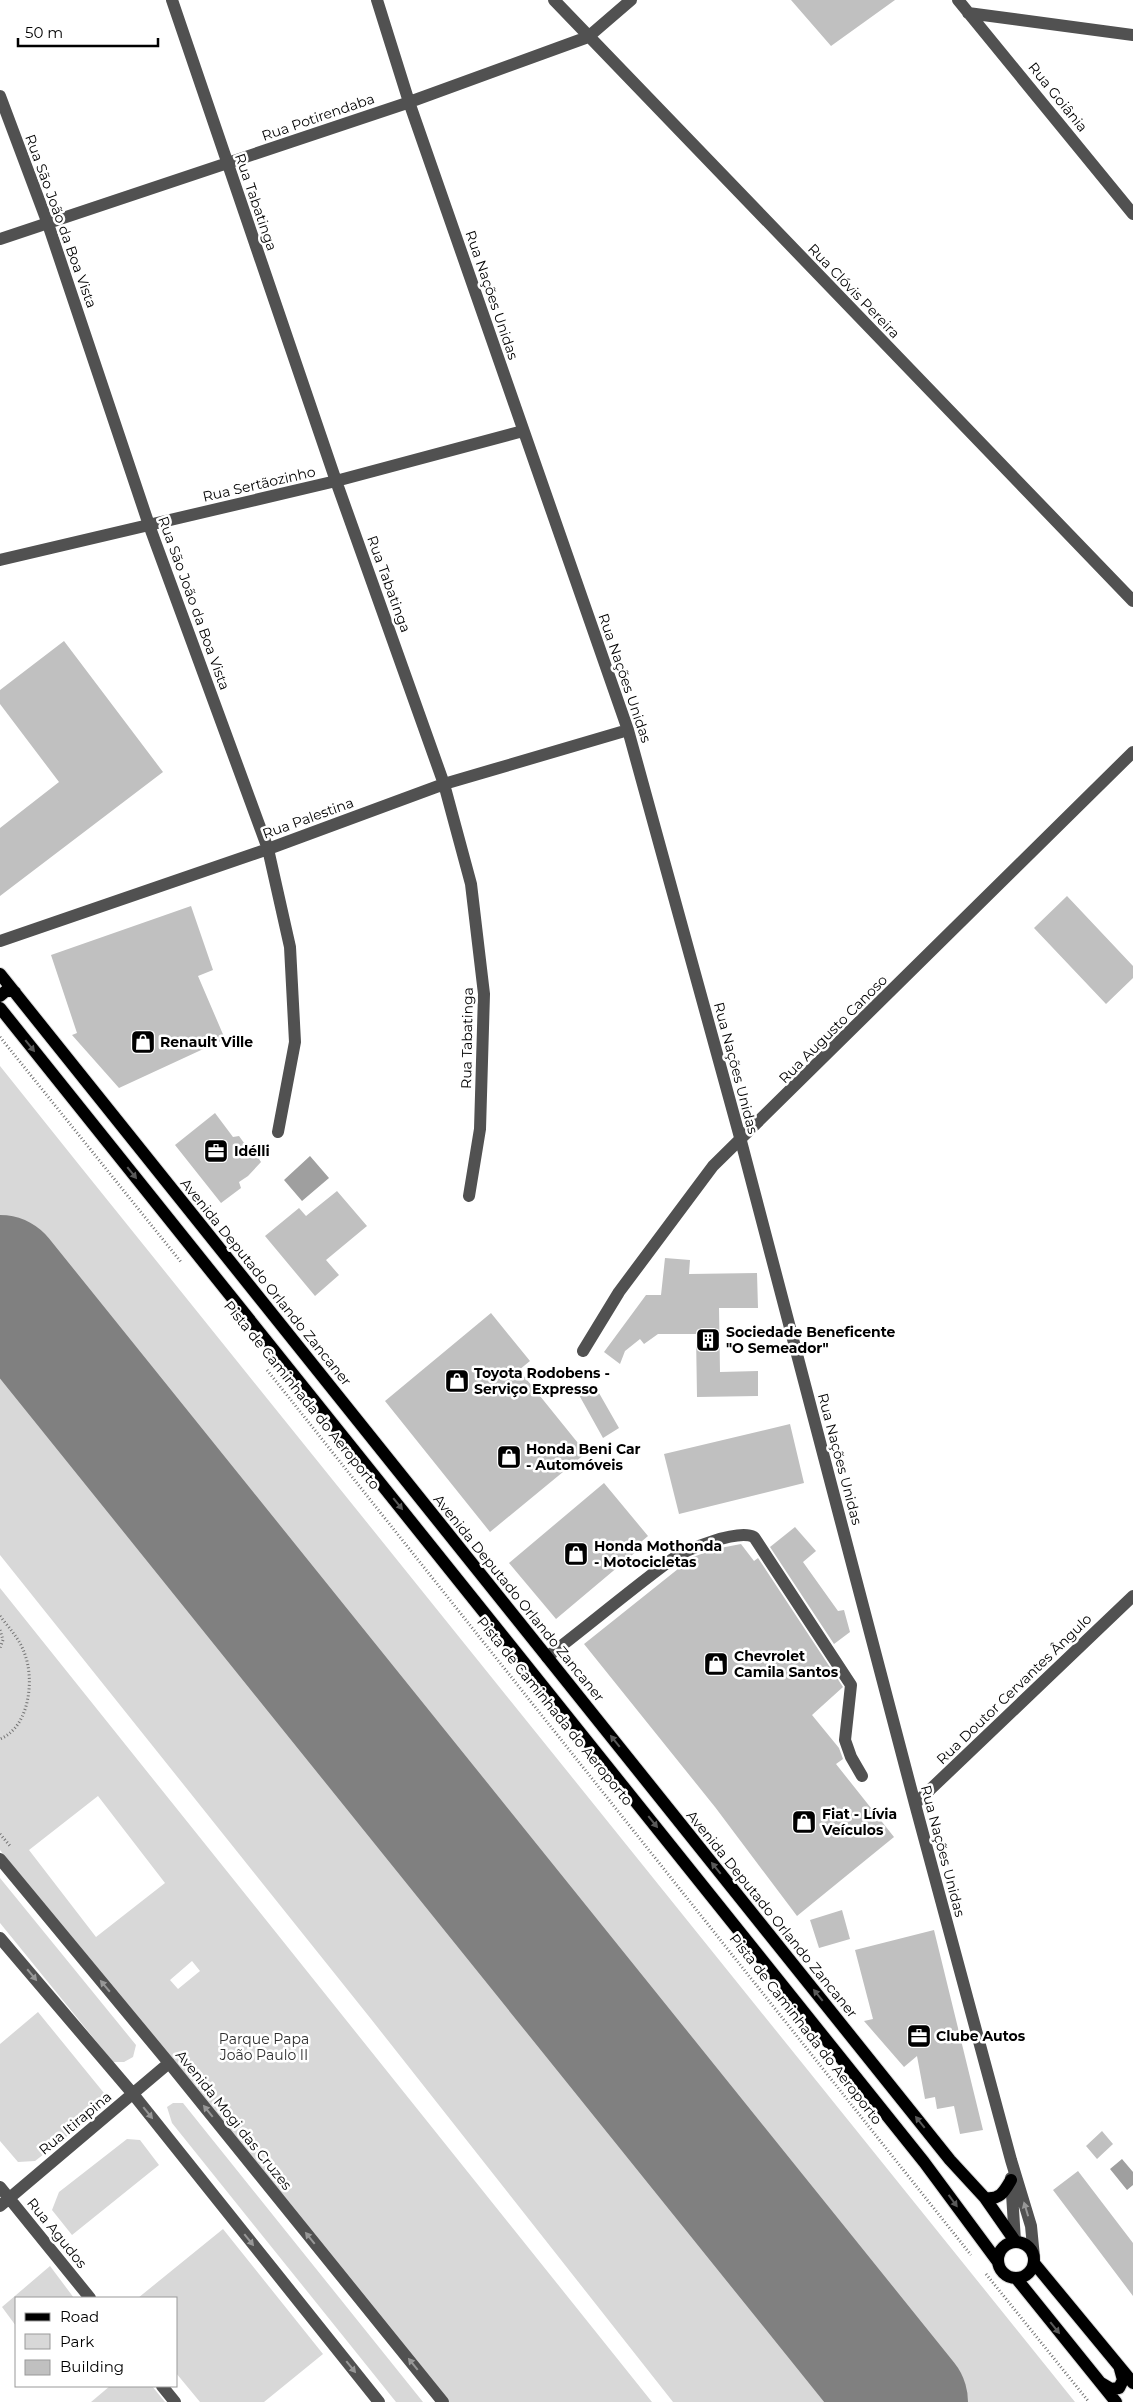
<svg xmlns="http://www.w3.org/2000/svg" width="1133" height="2402" font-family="Montserrat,sans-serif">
<rect width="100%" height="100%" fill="#fff"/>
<!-- green -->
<path fill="#d8d8d8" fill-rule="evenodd" d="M0 1066 80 1166 1075 2402H949L0 1226Z
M0 1326V1325L863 2402H673L371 2019 0 1555Z
M0 1588 652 2402H446L0 1850ZM98 1796 165 1883 96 1937 29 1850ZM192 1961 200 1971 178 1989 170 1980Z
M0 1878 136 2045 133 2057 124 2062H113L0 1923Z
M38 2012 104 2093 87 2121 35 2161 18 2162 0 2141V2044Z
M173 2103H183L423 2402H396L172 2123 167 2107Z
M127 2139 140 2140 159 2165 72 2235 52 2210 59 2192Z
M223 2229 323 2354 264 2402H200L176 2373V2298H138Z
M50 2266 74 2298H16V2326L2 2307Z
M110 2386H152L165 2402H91Z"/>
<!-- water -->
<path fill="#9f9f9f" d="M310 1156 329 1178 302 1201 284 1180Z
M1122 2159 1133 2172V2185L1127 2190 1110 2169Z"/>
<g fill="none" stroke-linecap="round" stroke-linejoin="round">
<!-- runway -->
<path stroke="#808080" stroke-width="126" d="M0 1278 905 2402"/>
</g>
<!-- building -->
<path fill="#c0c0c0" d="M791 0H895L831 46Z
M64 641 163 772 0 896V828L59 782 0 704V690Z
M1067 896 1133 966V978L1106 1004 1034 928Z
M191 906 213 970 198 976 225 1039 119 1088 72 1035 77 1033 51 955Z
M215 1113 233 1137 239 1136 247 1147 250 1145 261 1162 248 1176 239 1182 241 1188 221 1203 175 1145Z
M337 1191 367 1226 326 1260 339 1275 315 1296 265 1236 299 1208 306 1216Z
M665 1258 690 1260 689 1274 757 1273 758 1308H719L720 1372 758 1371V1396L697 1397 696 1334H658L644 1344 640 1339 625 1351 620 1364 604 1352 646 1295H661Z
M491 1313 530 1361 519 1370 586 1453 490 1532 385 1401Z
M595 1386 619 1428 603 1438 579 1395Z
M790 1424 804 1483 679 1514 664 1454Z
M604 1483 648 1536 641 1542 644 1545 556 1619 509 1563Z
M795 1527 816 1551 803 1562 838 1611 844 1610 850 1632 834 1644 770 1547Z
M741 1544 754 1561 758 1558 843 1687 812 1715 839 1748 843 1759 836 1764 894 1837 797 1916 715 1807 584 1644 693 1557 715 1549Z
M842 1910 850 1939 819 1948 810 1920Z
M934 1930 983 2130 960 2134 954 2106 937 2109 935 2097 925 2099 917 2056 904 2067 864 2021 873 2019 855 1950Z
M1102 2131 1113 2144 1097 2159 1086 2146Z
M1078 2171 1133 2243V2296L1053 2190Z"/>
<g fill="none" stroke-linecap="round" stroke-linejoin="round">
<defs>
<path id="major" d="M0 974 950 2160 985 2198 1015 2241
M0 996 7 990 15 992
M0 1008 924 2162 998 2262
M985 2198C1000 2200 1004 2192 1011 2180
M998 2260a18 18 0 1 1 36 0a18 18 0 1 1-36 0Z
M1034 2263 1133 2383
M1016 2278 1116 2402
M1101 2383 1111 2389 1119 2388 1123 2380 1120 2369"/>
</defs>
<!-- major casing -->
<use href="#major" stroke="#dbdbdb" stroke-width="14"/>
<!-- path -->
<path stroke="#737373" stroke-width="3" stroke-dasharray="1 2.5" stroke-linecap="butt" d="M0 1037 181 1262
M267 1370 971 2255
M0 1616C9 1628 19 1638 24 1652 35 1678 30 1727 0 1739
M0 1630 3 1640 0 1648
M0 1834 11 1847
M986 2274 1089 2402"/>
<!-- minor -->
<path stroke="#515151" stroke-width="12" d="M172 0 336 481 444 784 471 884 484 994 480 1129 469 1196
M377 0 409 102 628 730 741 1141 915 1804 1011 2160 1031 2226 1034 2257
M554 0 1133 601
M958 0 1133 214
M968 13 1133 35
M0 96 48 224 149 525 268 849 290 947 295 1042 278 1132
M0 239 404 104 588 37 631 0
M0 560 336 481 523 431
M0 941 268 849 444 784 628 730
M583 1351 619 1292 713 1166 1133 752
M547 1657C589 1625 629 1591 671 1560 686 1549 738 1529 754 1537L851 1685 845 1740 851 1757 862 1776
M915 1804 1133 1596
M0 1859 169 2063 443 2402
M0 1938 133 2094 379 2402
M1011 2178 1015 2241
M0 2187 90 2298
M0 2206 169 2063
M162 2386 175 2402"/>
<!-- major -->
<use href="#major" stroke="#000" stroke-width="12"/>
</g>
<!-- one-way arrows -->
<defs><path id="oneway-solid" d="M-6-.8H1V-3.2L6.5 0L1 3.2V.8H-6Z" transform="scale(1.25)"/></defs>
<g fill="#595959">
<use href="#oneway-solid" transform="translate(30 1046) rotate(51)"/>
<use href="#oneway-solid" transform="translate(132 1173) rotate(51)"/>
<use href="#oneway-solid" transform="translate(398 1504) rotate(51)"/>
<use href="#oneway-solid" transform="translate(615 1741) rotate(-129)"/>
<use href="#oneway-solid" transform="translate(653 1822) rotate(51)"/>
<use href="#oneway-solid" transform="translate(716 1868) rotate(-129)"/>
<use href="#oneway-solid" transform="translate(818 1995) rotate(-129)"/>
<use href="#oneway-solid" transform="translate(920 2122) rotate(-129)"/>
<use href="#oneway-solid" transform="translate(953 2201) rotate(54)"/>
<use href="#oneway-solid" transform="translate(1055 2328) rotate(51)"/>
</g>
<g fill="#979797">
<use href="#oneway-solid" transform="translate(32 1975) rotate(50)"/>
<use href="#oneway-solid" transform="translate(105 1986) rotate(-130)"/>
<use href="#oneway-solid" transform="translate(208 2111) rotate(-129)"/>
<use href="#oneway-solid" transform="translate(148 2113) rotate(51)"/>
<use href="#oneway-solid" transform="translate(1026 2209) rotate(-107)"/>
<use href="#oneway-solid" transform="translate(310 2238) rotate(-129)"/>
<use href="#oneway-solid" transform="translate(249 2240) rotate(51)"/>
<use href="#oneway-solid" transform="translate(413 2364) rotate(-129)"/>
<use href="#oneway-solid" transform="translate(351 2367) rotate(51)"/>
</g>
<!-- icons -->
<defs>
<symbol id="shop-square" viewBox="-11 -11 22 22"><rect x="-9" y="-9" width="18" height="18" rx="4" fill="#000" stroke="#fff"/><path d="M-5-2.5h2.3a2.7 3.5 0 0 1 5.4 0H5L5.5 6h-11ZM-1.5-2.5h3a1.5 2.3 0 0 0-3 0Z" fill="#fff"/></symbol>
<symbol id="office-square" viewBox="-11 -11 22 22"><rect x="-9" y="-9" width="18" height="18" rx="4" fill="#000" stroke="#fff"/><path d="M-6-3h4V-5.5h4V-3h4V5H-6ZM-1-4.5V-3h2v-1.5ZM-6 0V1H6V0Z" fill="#fff"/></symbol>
<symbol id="building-square" viewBox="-11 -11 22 22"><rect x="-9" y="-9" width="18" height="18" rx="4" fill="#000" stroke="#fff"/><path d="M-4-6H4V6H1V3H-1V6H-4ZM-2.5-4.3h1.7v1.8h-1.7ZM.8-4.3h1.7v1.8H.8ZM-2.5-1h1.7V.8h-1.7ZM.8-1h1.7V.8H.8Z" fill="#fff"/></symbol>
</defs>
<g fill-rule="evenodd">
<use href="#shop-square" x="129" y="1028" width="28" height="28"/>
<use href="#office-square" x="202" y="1137" width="28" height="28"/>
<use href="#building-square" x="694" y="1326" width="28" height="28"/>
<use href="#shop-square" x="443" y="1367" width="28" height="28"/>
<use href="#shop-square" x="495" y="1443" width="28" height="28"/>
<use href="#shop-square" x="562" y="1540" width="28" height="28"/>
<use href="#shop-square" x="702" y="1650" width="28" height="28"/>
<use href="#shop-square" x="790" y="1808" width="28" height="28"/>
<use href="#office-square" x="905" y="2022" width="28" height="28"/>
</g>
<g text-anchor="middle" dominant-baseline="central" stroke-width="5" stroke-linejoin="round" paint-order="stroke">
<!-- street labels -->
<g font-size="14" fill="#000" stroke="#fff">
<text transform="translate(1058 97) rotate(51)">Rua Goiânia</text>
<text transform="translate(318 117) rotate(-19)">Rua Potirendaba</text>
<text transform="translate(256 202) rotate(71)">Rua Tabatinga</text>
<text transform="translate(61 221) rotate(70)">Rua São João da Boa Vista</text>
<text transform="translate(854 291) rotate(46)">Rua Clóvis Pereira</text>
<text transform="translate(492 295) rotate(71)">Rua Nações Unidas</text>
<text transform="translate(259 484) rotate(-13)">Rua Sertãozinho</text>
<text transform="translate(389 584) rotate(70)">Rua Tabatinga</text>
<text transform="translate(194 603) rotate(70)">Rua São João da Boa Vista</text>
<text transform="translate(625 678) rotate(71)">Rua Nações Unidas</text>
<text transform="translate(308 818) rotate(-20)">Rua Palestina</text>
<text transform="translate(833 1029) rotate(-45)">Rua Augusto Canoso</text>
<text transform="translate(467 1038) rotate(-89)">Rua Tabatinga</text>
<text transform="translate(736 1068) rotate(75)">Rua Nações Unidas</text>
<text transform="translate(266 1282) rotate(51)">Avenida Deputado Orlando Zancaner</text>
<text transform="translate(302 1395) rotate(51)">Pista de Caminhada do Aeroporto</text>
<text transform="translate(840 1459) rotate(75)">Rua Nações Unidas</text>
<text transform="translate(519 1598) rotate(51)">Avenida Deputado Orlando Zancaner</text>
<text transform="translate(1014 1689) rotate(-44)">Rua Doutor Cervantes Ângulo</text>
<text transform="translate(555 1711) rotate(51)">Pista de Caminhada do Aeroporto</text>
<text transform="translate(943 1851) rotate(75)">Rua Nações Unidas</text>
<text transform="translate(772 1914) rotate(51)">Avenida Deputado Orlando Zancaner</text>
<text transform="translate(806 2029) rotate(52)">Pista de Caminhada do Aeroporto</text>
<text transform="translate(234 2120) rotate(51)">Avenida Mogi das Cruzes</text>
<text transform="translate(75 2123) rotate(-40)">Rua Itirapina</text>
<text transform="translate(57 2233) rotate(51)">Rua Agudos</text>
</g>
<!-- poi labels -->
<g font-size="14" font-weight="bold" fill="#000" stroke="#fff" text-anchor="start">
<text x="160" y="1042">Renault Ville</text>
<text x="234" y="1151">Idélli</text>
<text x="726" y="1332">Sociedade Beneficente<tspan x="726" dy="16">"O Semeador"</tspan></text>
<text x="474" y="1373">Toyota Rodobens -<tspan x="474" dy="16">Serviço Expresso</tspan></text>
<text x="526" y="1449">Honda Beni Car<tspan x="526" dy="16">- Automóveis</tspan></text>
<text x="594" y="1546">Honda Mothonda<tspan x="594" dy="16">- Motocicletas</tspan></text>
<text x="734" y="1656">Chevrolet<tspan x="734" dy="16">Camila Santos</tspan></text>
<text x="822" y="1814">Fiat - Lívia<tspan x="822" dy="16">Veículos</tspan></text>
<text x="936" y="2036">Clube Autos</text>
</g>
<!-- park labels -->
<g font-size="14" fill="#2f2f2f" stroke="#fff">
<text x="264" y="2039">Parque Papa<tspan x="264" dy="16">João Paulo II</tspan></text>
</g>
</g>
<!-- legend -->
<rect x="15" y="2297" width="162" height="90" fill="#ffffff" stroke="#999999"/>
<rect x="25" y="2313" width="25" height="8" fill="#000000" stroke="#999999"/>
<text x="60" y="2322" font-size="15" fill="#000000">Road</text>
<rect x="25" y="2334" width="25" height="15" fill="#d8d8d8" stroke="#999999"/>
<text x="60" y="2347" font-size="15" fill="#000000">Park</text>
<rect x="25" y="2360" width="25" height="15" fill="#c0c0c0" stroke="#999999"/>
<text x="60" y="2372" font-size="15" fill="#000000">Building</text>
<!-- scale -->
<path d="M18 38v8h140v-8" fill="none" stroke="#000000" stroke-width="2.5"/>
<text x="25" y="38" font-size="15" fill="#000000" stroke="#ffffff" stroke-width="4" paint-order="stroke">50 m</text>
</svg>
